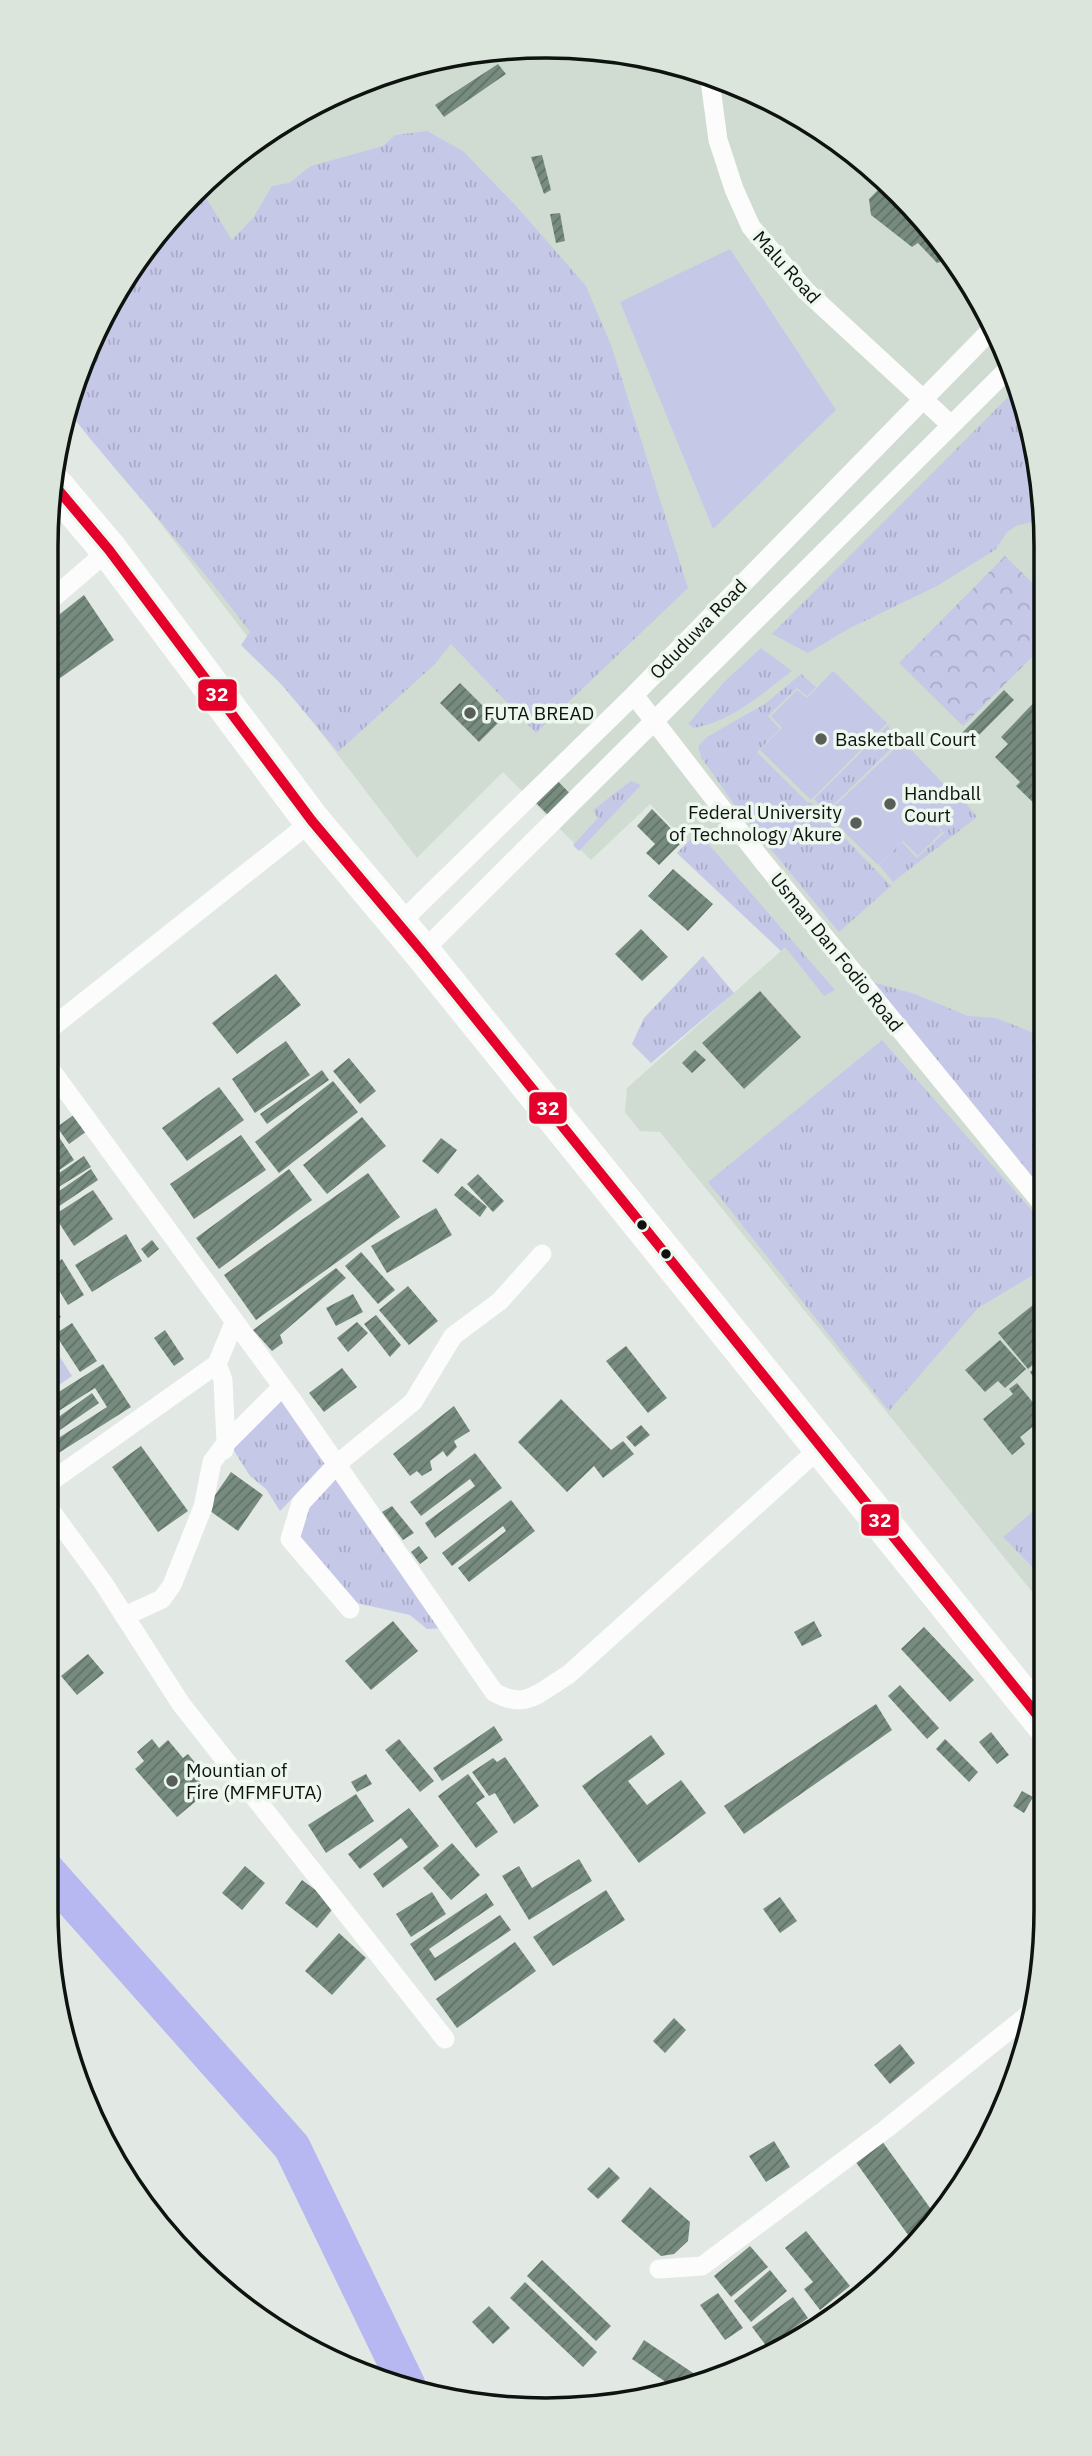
<svg xmlns="http://www.w3.org/2000/svg" width="1092" height="2456" font-family="'IBM Plex Sans',sans-serif">
<defs>
<pattern id="grass-tufts" width="24" height="20" patternUnits="userSpaceOnUse" patternTransform="scale(1.75)"><rect width="24" height="20" fill="#c6c8e8"/><path d="M3 7l-1-3M5 7V3M7 7l1-3M15 17l-1-3M17 17v-4M19 17l1-3" fill="none" stroke="#a9abc6"/></pattern>
<pattern id="park-crowns" width="20" height="18" patternUnits="userSpaceOnUse" patternTransform="scale(1.75)"><rect width="20" height="18" fill="#c6c8e8"/><path d="M2 6a3 3 0 1 1 6 0M12 15a3 3 0 1 1 6 0" fill="none" stroke="#a9abc6"/></pattern>
<pattern id="building-hatch" width="6" height="6" patternUnits="userSpaceOnUse" patternTransform="scale(1.75)"><rect width="6" height="6" fill="#778c7f"/><path d="M-1 1l2-2M0 6l6-6M5 7l2-2" fill="none" stroke="#607167"/></pattern>
</defs>
<rect width="100%" height="100%" fill="#e2e8e3"/>
<!-- built -->
<path fill="#d0dcd2" d="M514 47 612 50 707 72 824 130 943 241 1008 354 1042 480 1046 1609 660 1132 640 1131 625 1112 627 1088 781 951 677 853 687 842 650 804 591 860 503 772 417 858 69 404 72 385 113 295 170 216 242 149 325 97 417 62Z"/>
<!-- grass -->
<path fill="url(#grass-tufts)" d="M427 131 463 151 517 207 586 286 611 345 688 588 536 733 451 644 435 664 338 752 281 684 241 645 250 632C193 555 127 486 68 411 81 331 141 243 200 188L232 240 253 218 272 186 289 183 311 166 383 146 395 135Z
M1017 388 1042 480V520L1018 525 1007 532 995 550 937 586 850 628 808 653 772 634Z
M761 648 792 671C762 694 732 721 694 728L688 724 724 682Z
M801 674 816 687 807 696 797 688 768 716 780 729 757 752 808 803 810 802 891 886 839 932 736 807 701 757 698 746 707 737 766 703Z
M888 725 895 745 826 812 814 799Z
M631 781 641 785 579 851 573 845 598 818 593 810Z
M956 791 977 817 893 882 879 865 902 842 917 858 944 833 930 817Z
M698 832 835 990 824 996 785 947 781 951 677 853Z
M703 956 734 993 651 1063 632 1044 644 1018Z
M872 982 915 994 968 1016 996 1018 1044 1037V1192Z
M882 1040 1044 1224 1045 1268 978 1308 889 1411 708 1182Z
M46 1335 72 1376 46 1394Z
M281 1394 330 1460 280 1511 266 1489 250 1476 231 1446Z
M335 1471 444 1628 427 1629 410 1615 352 1602 293 1536 305 1505Z
M1045 1501 1046 1581 1003 1537Z"/>
<!-- park -->
<path fill="url(#park-crowns)" d="M1005 556 1043 593V646L963 726 899 663Z"/>
<!-- pitch -->
<path fill="#c6c8e8" d="M730 249 836 410 713 529 620 302Z
M833 671 887 723 811 800 760 750 782 728 771 716 797 690 807 698Z
M903 741 953 794 929 818 942 832 918 856 903 841 878 865 826 814Z"/>
<g fill="none" stroke-linecap="round" stroke-linejoin="round">
<!-- river -->
<path stroke="#b7b7f2" stroke-width="37" d="M46 1870 292 2147 407 2385"/>
</g>
<!-- building -->
<path fill="url(#building-hatch)" d="M498 64 506 74 444 117 435 105Z
M542 155 551 190 544 194 531 157Z
M883 185 943 241 953 258 937 263 918 243 912 247 871 215 869 199Z
M560 213 565 241 556 243 550 214Z
M84 595 114 640 46 688V625Z
M460 683 499 722 479 742 440 703Z
M1004 690 1014 700 970 744 960 735Z
M1043 693V812L1016 786 1020 782 995 757 1008 744 1001 737Z
M548 771 581 805 560 827 526 793Z
M652 809 683 841 659 865 646 853 655 844 637 826Z
M673 869 713 904 688 931 648 896Z
M641 929 668 957 642 981 615 954Z
M276 974 301 1005 237 1054 212 1023Z
M760 991 801 1037 744 1089 702 1043Z
M286 1041 310 1075 255 1113 232 1079Z
M695 1050 706 1060 692 1073 682 1063Z
M349 1058 376 1091 360 1104 333 1071Z
M322 1070 329 1080 267 1124 260 1114Z
M333 1081 358 1112 279 1173 255 1142Z
M219 1087 244 1120 187 1161 162 1128Z
M75 1114 87 1131 69 1144 57 1127Z
M362 1117 386 1146 327 1194 303 1165Z
M55 1131 74 1160 46 1179V1137Z
M241 1135 266 1170 194 1219 170 1184Z
M441 1138 457 1150 438 1174 422 1161Z
M84 1156 91 1167 46 1195V1182Z
M91 1169 98 1180 46 1215V1200Z
M289 1169 312 1200 219 1269 196 1238Z
M368 1173 400 1217 256 1320 224 1275Z
M478 1174 504 1201 493 1212 467 1184Z
M462 1186 487 1207 480 1217 454 1195Z
M93 1190 113 1219 74 1246 54 1215Z
M436 1208 452 1235 387 1273 371 1246Z
M126 1234 142 1261 92 1292 75 1265Z
M152 1240 159 1249 148 1258 141 1249Z
M361 1252 395 1290 378 1304 345 1266Z
M62 1259 84 1295 68 1305 46 1269Z
M336 1268 346 1278 280 1335 283 1343 272 1351 253 1330Z
M408 1286 438 1321 409 1345 379 1310Z
M353 1294 363 1312 336 1326 326 1308Z
M46 1297 61 1317 46 1328Z
M1033 1305 1045 1319V1355L1028 1369 998 1333Z
M376 1315 401 1345 390 1357 364 1324Z
M357 1322 368 1333 348 1352 337 1338Z
M72 1323 97 1361 80 1372 55 1334Z
M165 1330 184 1359 174 1366 154 1338Z
M1000 1340 1026 1369 1005 1388 998 1381 985 1392 965 1370Z
M626 1346 667 1398 648 1413 606 1361Z
M1045 1359V1384L1039 1378 1036 1381 1030 1372Z
M103 1364 131 1407 46 1461V1446L107 1407 95 1388 46 1419V1400Z
M342 1368 357 1387 324 1412 309 1393Z
M1017 1383 1045 1417 1020 1437 1025 1444 1012 1455 983 1419 1013 1394 1009 1389Z
M92 1393 99 1403 47 1439 46 1426Z
M561 1399 611 1450 623 1441 634 1454 603 1478 594 1466 567 1492 518 1442Z
M454 1406 470 1431 454 1441 457 1447 447 1457 443 1451 430 1461 432 1470 422 1476 417 1471 410 1476 393 1454Z
M641 1425 650 1435 635 1447 626 1437Z
M141 1446 188 1511 158 1532 112 1467Z
M475 1453 502 1488 435 1538 425 1523 475 1486 470 1479 421 1516 410 1502Z
M231 1472 263 1495 238 1531 206 1508Z
M511 1500 535 1531 469 1582 458 1568 506 1531 503 1526 452 1566 442 1553Z
M392 1506 414 1533 403 1540 382 1512Z
M419 1546 428 1558 420 1564 411 1552Z
M393 1621 418 1651 371 1690 345 1661Z
M814 1621 822 1636 802 1646 794 1632Z
M924 1627 974 1680 950 1702 901 1649Z
M88 1654 104 1673 77 1695 61 1676Z
M900 1685 939 1728 927 1739 888 1696Z
M876 1704 892 1730 744 1834 724 1806Z
M494 1726 503 1740 442 1781 433 1768Z
M991 1732 1009 1755 997 1764 979 1742Z
M651 1735 665 1754 628 1781 647 1805 681 1780 706 1813 639 1863 582 1786Z
M152 1739 159 1748 168 1740 183 1758 188 1754 197 1765 190 1770 208 1791 177 1817 135 1769 144 1761 137 1752Z
M399 1739 434 1781 420 1792 385 1750Z
M945 1739 978 1772 969 1782 936 1749Z
M505 1757 539 1806 514 1824 495 1793 489 1796 472 1772 493 1758 497 1762Z
M366 1774 372 1784 357 1792 351 1782Z
M468 1774 485 1797 476 1803 498 1832 476 1848 438 1796Z
M1022 1791 1033 1797 1024 1813 1013 1806Z
M356 1794 374 1821 326 1853 308 1825Z
M409 1808 439 1846 383 1888 373 1874 408 1847 401 1838 360 1869 348 1854Z
M452 1843 480 1875 451 1900 423 1868Z
M579 1859 592 1881 529 1920 502 1876 519 1866 532 1888Z
M245 1866 265 1883 242 1910 222 1893Z
M302 1880 336 1905 317 1928 285 1903Z
M606 1890 625 1920 553 1966 533 1937Z
M432 1892 446 1914 411 1937 396 1914Z
M486 1893 494 1905 429 1949 435 1958 500 1915 511 1930 435 1981 410 1944Z
M780 1897 797 1921 780 1933 763 1909Z
M339 1933 366 1958 332 1995 305 1971Z
M515 1942 536 1971 457 2028 436 1999Z
M674 2018 686 2030 665 2053 653 2041Z
M900 2044 915 2063 890 2084 874 2065Z
M774 2141 790 2167 766 2182 749 2156Z
M882 2141 938 2219 911 2239 855 2161Z
M609 2167 620 2178 598 2199 587 2189Z
M650 2187 690 2222 688 2241 674 2254 661 2256 621 2221Z
M806 2231 850 2286 820 2310 804 2289 813 2282 785 2248Z
M750 2246 768 2267 731 2297 714 2276Z
M542 2260 611 2326 596 2341 527 2276Z
M770 2270 787 2291 751 2322 734 2301Z
M525 2282 597 2352 583 2367 510 2298Z
M718 2293 743 2328 725 2340 700 2305Z
M793 2297 808 2318 767 2347 752 2327Z
M489 2306 510 2328 493 2344 472 2322Z
M644 2340 702 2379 676 2389 632 2359Z"/>
<g fill="none" stroke-linecap="round" stroke-linejoin="round">
<!-- street -->
<path stroke="#fbfcfb" stroke-width="19" d="M709 73 718 140 734 189 751 227 806 291 951 425
M46 604 109 550
M634 695 761 859 1044 1206
M398 925 634 695 993 328
M422 952 1011 366
M46 1032 312 821
M46 1063 292 1400 494 1692C526 1711 539 1692 568 1675L822 1446
M224 1450 226 1443 282 1387
M46 1485 217 1364 234 1323
M46 1504 102 1581 181 1704 445 2039
M350 1609 290 1539 301 1503 337 1464 413 1402 453 1336 500 1301 542 1254
M125 1616 162 1599 172 1585 203 1507 212 1462 226 1443 223 1380 217 1364
M659 2269 702 2266 886 2129 1029 2014"/>
<!-- highway -->
<path stroke="#fbfcfb" stroke-width="37" d="M55 486 109 550 312 821 422 952 1046 1726"/>
<defs>
<path id="bus-1" d="M55 486 109 550 312 821 422 952 1046 1726"/>
</defs>
<!-- bus-1 casing -->
<use href="#bus-1" stroke="#edf7ee" stroke-width="16"/>
<!-- bus-1 -->
<use href="#bus-1" stroke="#e4002b" stroke-width="10"/>
</g>
<!-- markers -->
<g fill="#595e5a" stroke="#edf7ee" stroke-width="2.5">
<circle cx="470" cy="713" r="7"/>
<circle cx="821" cy="739" r="7"/>
<circle cx="890" cy="804" r="7"/>
<circle cx="856" cy="823" r="7"/>
<circle cx="172" cy="1781" r="7"/>
</g>
<g fill="#0f1310" stroke="#edf7ee" stroke-width="2.5">
<circle cx="642" cy="1225" r="6"/>
<circle cx="666" cy="1254" r="6"/>
</g>
<g text-anchor="middle" dominant-baseline="central" stroke-width="7" stroke-linejoin="round" paint-order="stroke">
<!-- street labels -->
<g font-size="19" fill="#0f1310" stroke="#edf7ee">
<text transform="translate(787 267) rotate(48)">Malu Road</text>
<text transform="translate(698 629) rotate(-46)">Oduduwa Road</text>
<text transform="translate(837 952) rotate(51)">Usman Dan Fodio Road</text>
</g>
<!-- poi labels -->
<g font-size="19" fill="#0f1310" stroke="#edf7ee" text-anchor="start">
<text x="484" y="713">FUTA BREAD</text>
<text x="835" y="739">Basketball Court</text>
<text x="904" y="793">Handball<tspan x="904" dy="22">Court</tspan></text>
<text x="842" y="812" text-anchor="end">Federal University<tspan x="842" dy="22">of Technology Akure</tspan></text>
<text x="186" y="1770">Mountian of<tspan x="186" dy="22">Fire (MFMFUTA)</tspan></text>
</g>
</g>
<!-- crop -->
<path d="M0 0H1092V2456H0ZM546 58H546A488 488 0 0 1 1034 546V1910A488 488 0 0 1 546 2398H546A488 488 0 0 1 58 1910V546A488 488 0 0 1 546 58Z" fill="#dbe5dc" fill-rule="evenodd"/>
<path fill="none" stroke="#0f1310" stroke-width="3.5" d="M546 58H546A488 488 0 0 1 1034 546V1910A488 488 0 0 1 546 2398H546A488 488 0 0 1 58 1910V546A488 488 0 0 1 546 58Z"/>
<g stroke="#edf7ee" stroke-width="2.5">
<rect x="197" y="678" width="41" height="34" rx="7" fill="#e4002b"/>
<rect x="528" y="1091" width="40" height="34" rx="7" fill="#e4002b"/>
<rect x="860" y="1503" width="40" height="34" rx="7" fill="#e4002b"/>
</g>
<g font-size="19" text-anchor="middle" font-weight="bold" fill="#fff">
<text x="217" y="701">32</text>
<text x="548" y="1115">32</text>
<text x="880" y="1527">32</text>
</g>
</svg>
